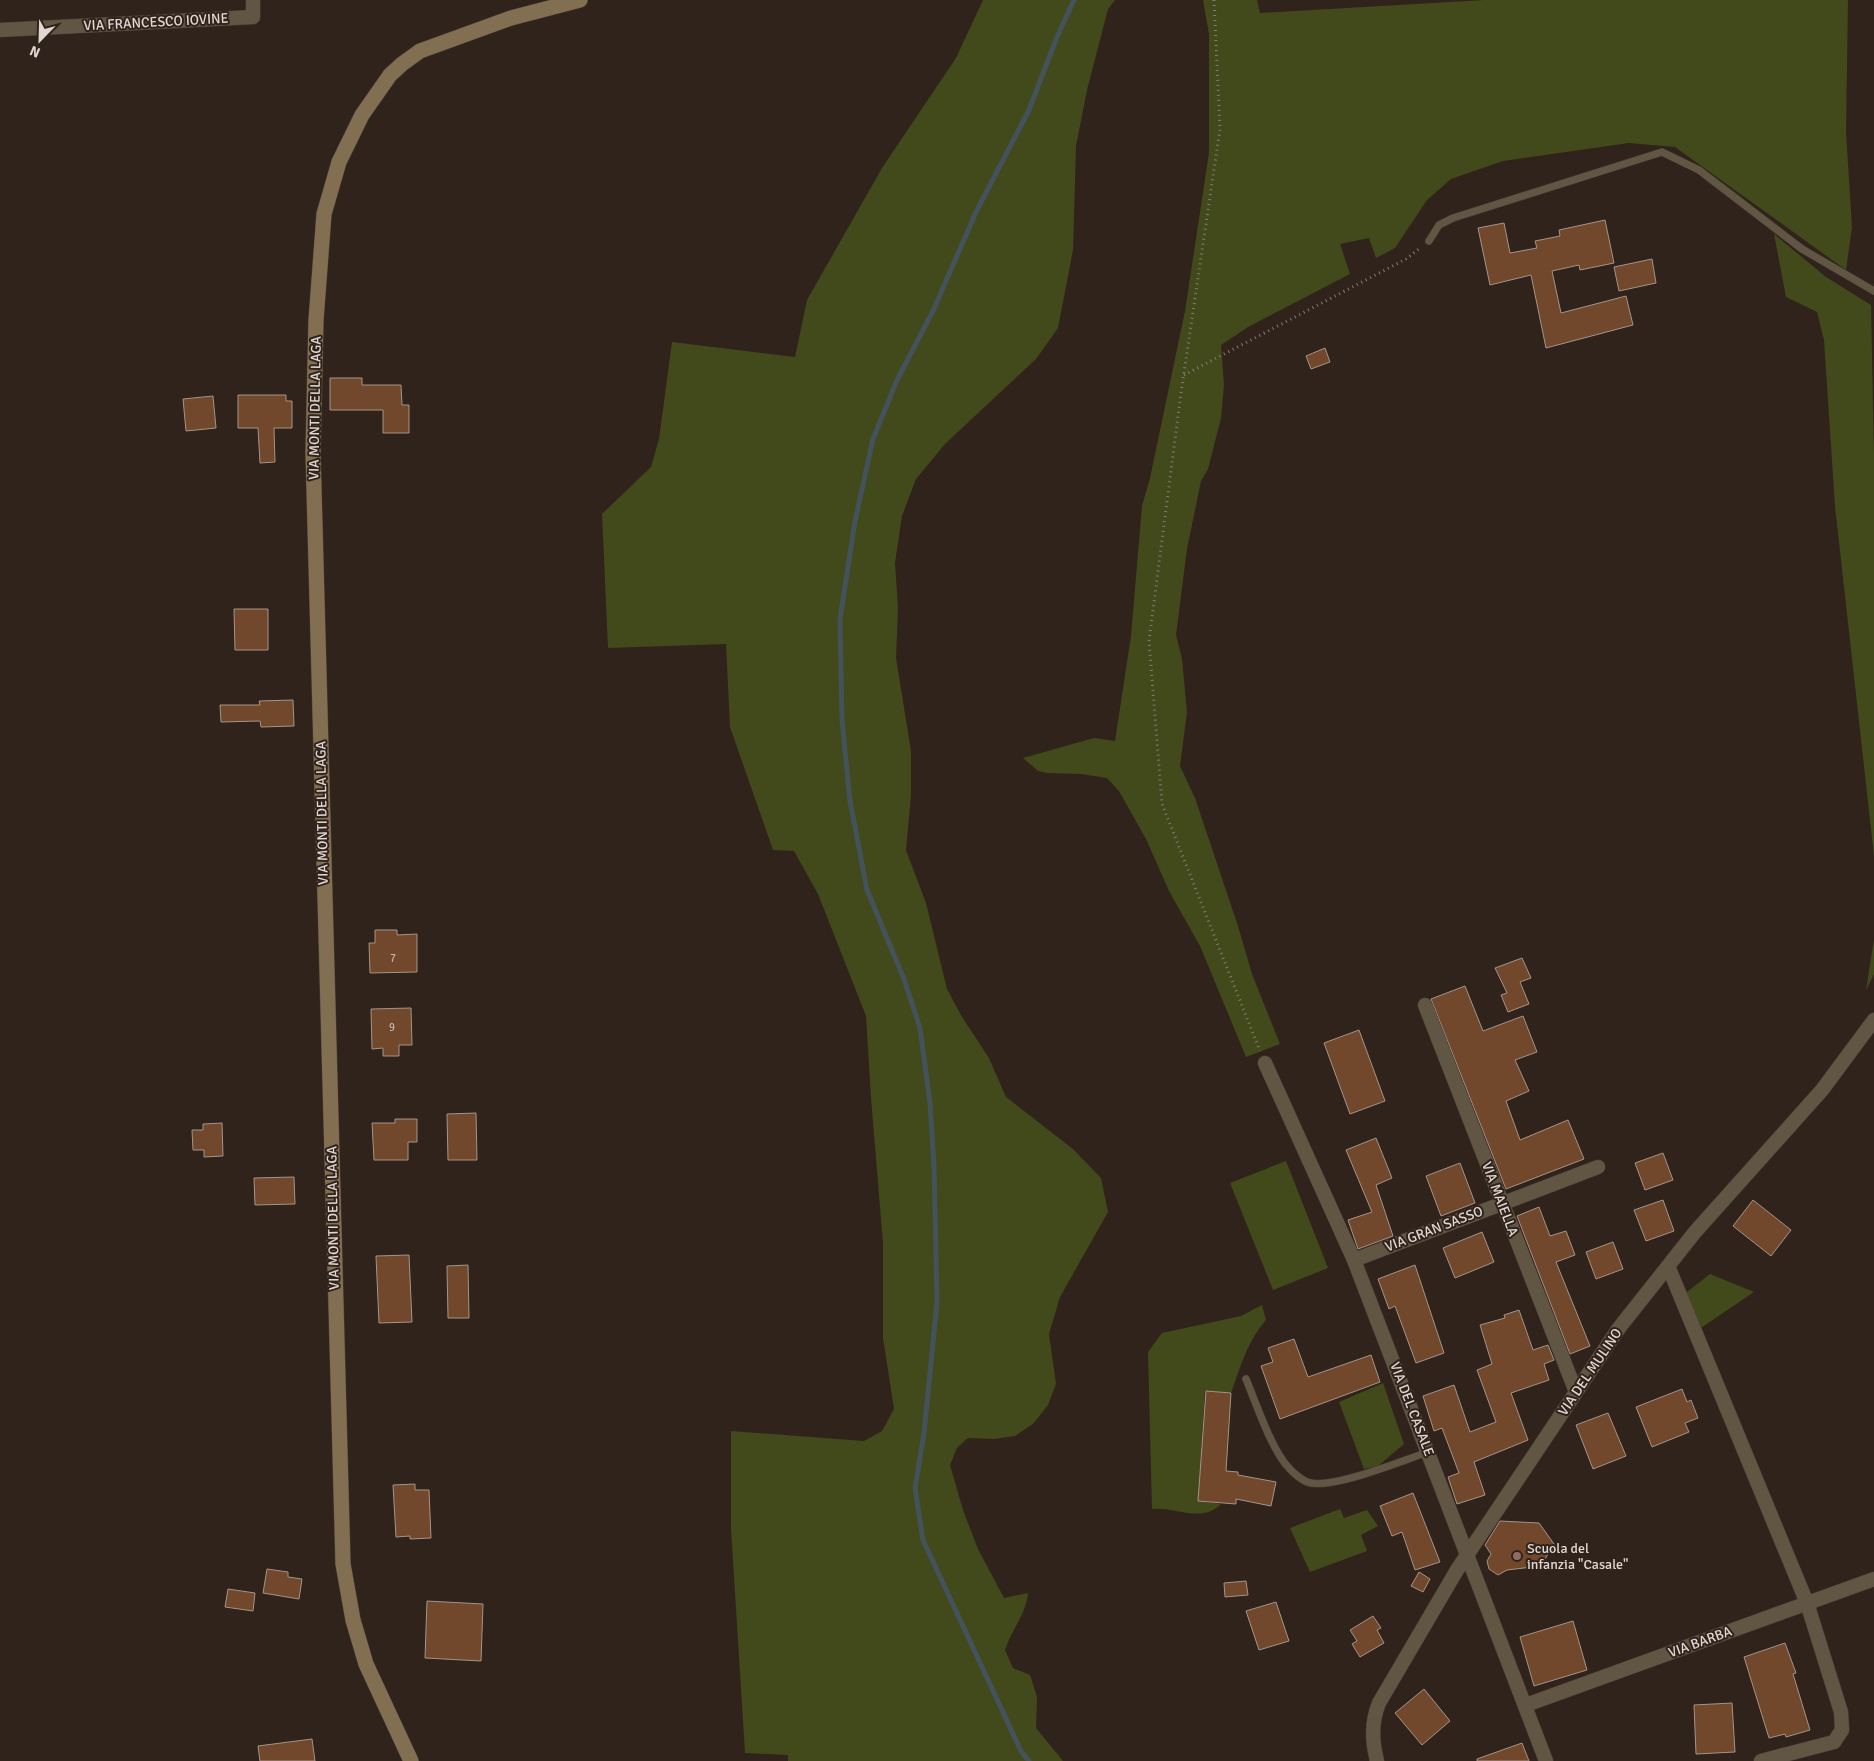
<svg xmlns="http://www.w3.org/2000/svg" width="1874" height="1761" font-family="Signika,sans-serif">
<rect width="100%" height="100%" fill="#30231b"/>
<!-- green -->
<path fill="#42491b" d="M983 0H1115L1108 9 1087 90 1076 146 1073 250 1058 328 1036 359 945 444 916 479 902 516 895 563 898 608 896 658 911 751V795L906 850 926 903 947 989 962 1017 989 1058 1006 1097 1073 1149 1101 1178 1108 1212 1060 1297 1049 1334 1056 1384 1048 1405 1033 1424 1015 1436 994 1439 968 1438 957 1448 950 1465 963 1510 978 1549 1004 1598 1028 1593C1026 1615 1012 1628 1005 1650L1013 1668 1030 1675 1037 1697 1036 1728 1063 1761H788V1755L745 1753 731 1529V1431L864 1441 882 1431 894 1409 883 1338V1243L871 1098 866 1016 818 894 794 851 773 850 730 727 726 644 608 648 602 514 651 467 659 439 672 342 795 357 807 300 882 168 956 58Z
M1203 0H1257L1260 13 1484 0H1848L1846 132 1852 227 1846 270 1675 147 1629 143 1503 161 1451 179 1427 200 1395 248 1376 258 1369 238 1340 244 1350 274 1248 327 1221 345 1224 385 1221 418 1208 469 1201 481 1187 549 1176 635 1182 659 1187 712 1180 766 1195 798 1238 926 1252 974 1280 1044 1246 1057 1200 946 1169 891 1146 839 1119 791 1107 778 1081 774 1047 773 1038 771 1023 758 1094 738 1115 741 1131 636 1142 506 1150 478 1185 311 1209 153V34Z
M1774 234 1826 277 1871 305 1874 456V856L1835 506 1824 340 1817 312 1786 297Z
M1874 939V974L1866 990Z
M1286 1161 1328 1268 1273 1290 1230 1183Z
M1710 1274 1754 1292 1698 1330 1683 1295Z
M1262 1305 1266 1320C1247 1342 1241 1366 1231 1393L1205 1391 1198 1501 1221 1504C1202 1524 1174 1506 1152 1509L1148 1352 1162 1333 1241 1316Z
M1383 1383 1404 1444 1378 1466 1364 1469 1339 1402Z
M1340 1509 1344 1518 1367 1510 1378 1526 1361 1535 1367 1551 1310 1572 1290 1528Z"/>
<g fill="none" stroke-linecap="round" stroke-linejoin="round">
<!-- stream -->
<path stroke="#44535b" stroke-width="5" d="M1029 1761 1021 1751 923 1540 915 1488 924 1433 937 1302 934 1167 930 1103 920 1028 904 979 867 890 850 801 842 720 840 619 855 521 873 439 897 380 933 311 976 212 1029 110 1057 37 1074 0"/>
</g>
<!-- building -->
<path fill="#72482c" stroke="#a59489" d="M1605 220 1614 263 1580 270 1579 265 1552 271 1561 313 1626 296 1633 325 1546 348 1531 275 1490 285 1478 228 1504 223 1510 253 1537 248 1535 241 1560 236 1559 230Z
M1652 259 1656 283 1619 291 1614 267Z
M1325 348 1330 362 1311 369 1306 356Z
M330 378H362V385H401L402 405H409V433H383V410H330Z
M238 395H286V401H292V428H274L275 462 260 463 258 428H238Z
M213 396 216 428 186 431 183 399Z
M234 609H268V650H235Z
M293 700 294 726 261 727 260 721 221 722 220 705H260L259 701Z
M375 930H397V935L417 934V972L370 973 369 943H375Z
M1522 958 1531 978 1520 982 1529 1004 1508 1012 1501 995 1507 993 1495 968Z
M1465 986 1483 1031 1523 1016 1537 1052 1515 1060 1529 1091 1506 1101 1520 1140 1568 1120 1584 1159 1506 1189 1431 999Z
M411 1008 412 1045H399V1056H383V1048L372 1049 371 1009Z
M1359 1030 1385 1101 1350 1114 1324 1043Z
M476 1113 477 1160H448L447 1114Z
M395 1119H417V1142H408V1160H374L372 1123H395Z
M222 1123 223 1156 204 1157V1150H193L192 1130H203V1124Z
M1376 1138 1392 1178 1376 1185 1393 1236 1358 1249 1348 1220 1372 1212 1346 1150Z
M1663 1153 1673 1180 1645 1190 1635 1163Z
M1460 1163 1475 1203 1441 1216 1426 1176Z
M294 1177 295 1204 255 1205 254 1178Z
M1663 1200 1674 1231 1646 1241 1634 1210Z
M1753 1200 1791 1230 1771 1256 1733 1226Z
M1539 1207 1550 1236 1566 1231 1575 1255 1556 1262 1590 1346 1570 1354 1517 1216Z
M1482 1232 1494 1262 1455 1278 1443 1248Z
M1613 1242 1623 1269 1596 1279 1586 1252Z
M409 1255 412 1322 379 1323 376 1256Z
M468 1265 469 1318H448L447 1266Z
M1415 1265 1444 1353 1416 1363 1395 1306 1389 1309 1378 1279Z
M1519 1310 1533 1350 1548 1345 1554 1360 1544 1364 1549 1380 1511 1393 1528 1440 1474 1462 1485 1495 1457 1504 1448 1477 1459 1473 1442 1428 1434 1431 1423 1396 1454 1385 1470 1432 1496 1422 1477 1370 1492 1364 1480 1325 1505 1318 1504 1315Z
M1294 1339 1308 1377 1371 1355 1380 1382 1280 1419 1261 1366 1273 1362 1268 1348Z
M1682 1389 1687 1402 1691 1400 1698 1418 1685 1423 1689 1432 1652 1447 1636 1407Z
M1206 1391 1231 1393 1226 1471 1238 1472V1475L1276 1482 1271 1506 1236 1499V1504L1198 1501Z
M1608 1413 1626 1456 1593 1469 1576 1425Z
M415 1484V1490H429L431 1538 410 1539V1536L396 1537 393 1485Z
M1413 1493 1440 1562 1415 1570 1402 1532 1392 1536 1380 1506Z
M1500 1521 1539 1523 1554 1544 1541 1566 1507 1570 1498 1575 1489 1569 1487 1561 1491 1554 1485 1545Z
M267 1569 288 1572V1577L302 1579 299 1599 263 1593Z
M1419 1572 1430 1579 1423 1592 1411 1586Z
M1246 1581 1248 1595 1225 1597 1224 1583Z
M228 1589 255 1593 253 1611 225 1607Z
M427 1601 483 1604 481 1661 425 1658Z
M1276 1602 1289 1641 1259 1650 1246 1611Z
M1373 1616 1381 1628 1377 1630 1384 1643 1360 1657 1352 1644 1357 1641 1350 1630Z
M1573 1621 1587 1670 1534 1686 1520 1637Z
M1785 1643 1796 1673 1793 1674 1810 1730 1786 1737 1785 1734 1769 1738 1744 1657Z
M1424 1689 1450 1721 1422 1745 1395 1713Z
M1732 1703 1735 1752 1696 1754 1694 1705Z
M312 1739 315 1761H260L258 1746Z
M1522 1743 1529 1761H1477V1759Z"/>
<g fill="none" stroke-linecap="round" stroke-linejoin="round">
<defs>
<path id="lane" d="M1429 241 1439 225 1453 218 1662 152 1699 170 1802 249 1874 291
M1246 1379C1256 1403 1272 1451 1289 1468 1293 1473 1302 1480 1307 1482 1329 1491 1404 1460 1428 1452"/>
<path id="street" d="M0 30 253 17V0
M1425 1005 1576 1392
M1265 1063 1354 1260 1546 1761
M1354 1260 1598 1167
M1668 1266 1807 1603 1841 1712 1842 1730 1834 1742 1761 1761
M1526 1705 1874 1579
M1377 1761C1372 1741 1371 1723 1379 1703L1457 1570 1619 1328 1695 1232 1822 1090 1874 1020"/>
<path id="secondary" d="M411 1761 366 1664 353 1620 343 1564 313 452 316 320 324 214 339 162 362 115 390 75 402 64 420 51 511 18 580 0"/>
</defs>
<!-- lane casing -->
<use href="#lane" stroke="#4c4038" stroke-width="8"/>
<!-- street casing -->
<use href="#street" stroke="#4c4038" stroke-width="15"/>
<!-- secondary casing -->
<use href="#secondary" stroke="#4c4038" stroke-width="16"/>
<!-- path -->
<path stroke="#877b75" stroke-width="3" stroke-dasharray="1 4" stroke-linecap="butt" d="M1214 0 1220 129 1181 393 1149 641 1162 804 1260 1051
M1184 375 1406 259 1420 248"/>
<!-- lane -->
<use href="#lane" stroke="#615543" stroke-width="7"/>
<!-- street -->
<use href="#street" stroke="#615543" stroke-width="14"/>
<!-- secondary -->
<use href="#secondary" stroke="#826f52" stroke-width="15"/>
</g>
<!-- markers -->
<circle fill="#8d6e63" stroke="#30231b" stroke-width="2" cx="1517" cy="1556" r="5"/>
<g text-anchor="middle" dominant-baseline="central" stroke-width="4" stroke-linejoin="round" paint-order="stroke">
<!-- number labels -->
<g font-size="11" fill="#c5b3a8">
<text x="393" y="958">7</text>
<text x="392" y="1027">9</text>
</g>
<!-- street labels -->
<g font-size="14" fill="#e1d7d2" stroke="#30231b">
<text transform="translate(156 22) rotate(-3)">VIA FRANCESCO IOVINE</text>
<text transform="translate(315 408) rotate(-89)">VIA MONTI DELLA LAGA</text>
<text transform="translate(322 813) rotate(-91)">VIA MONTI DELLA LAGA</text>
<text transform="translate(1500 1199) rotate(69)">VIA MAIELLA</text>
<text transform="translate(333 1218) rotate(-91)">VIA MONTI DELLA LAGA</text>
<text transform="translate(1434 1229) rotate(-21)">VIA GRAN SASSO</text>
<text transform="translate(1590 1372) rotate(-56)">VIA DEL MULINO</text>
<text transform="translate(1412 1409) rotate(69)">VIA DEL CASALE</text>
<text transform="translate(1700 1642) rotate(-20)">VIA BARBA</text>
</g>
<!-- poi labels -->
<g font-size="14" fill="#e1d7d2" stroke="#30231b" text-anchor="start">
<text x="1527" y="1548">Scuola del<tspan x="1527" dy="16">infanzia "Casale"</tspan></text>
</g>
</g>
<!-- north arrow -->
<g transform="translate(40 40) rotate(203)" stroke="#30231b" stroke-width="4" paint-order="stroke">
<path d="M0-4L9 19L0 12L-9 19Z" fill="#e1d7d2"/>
<text y="-8" font-size="14" font-weight="bold" text-anchor="middle" fill="#e1d7d2">N</text>
</g>
</svg>
